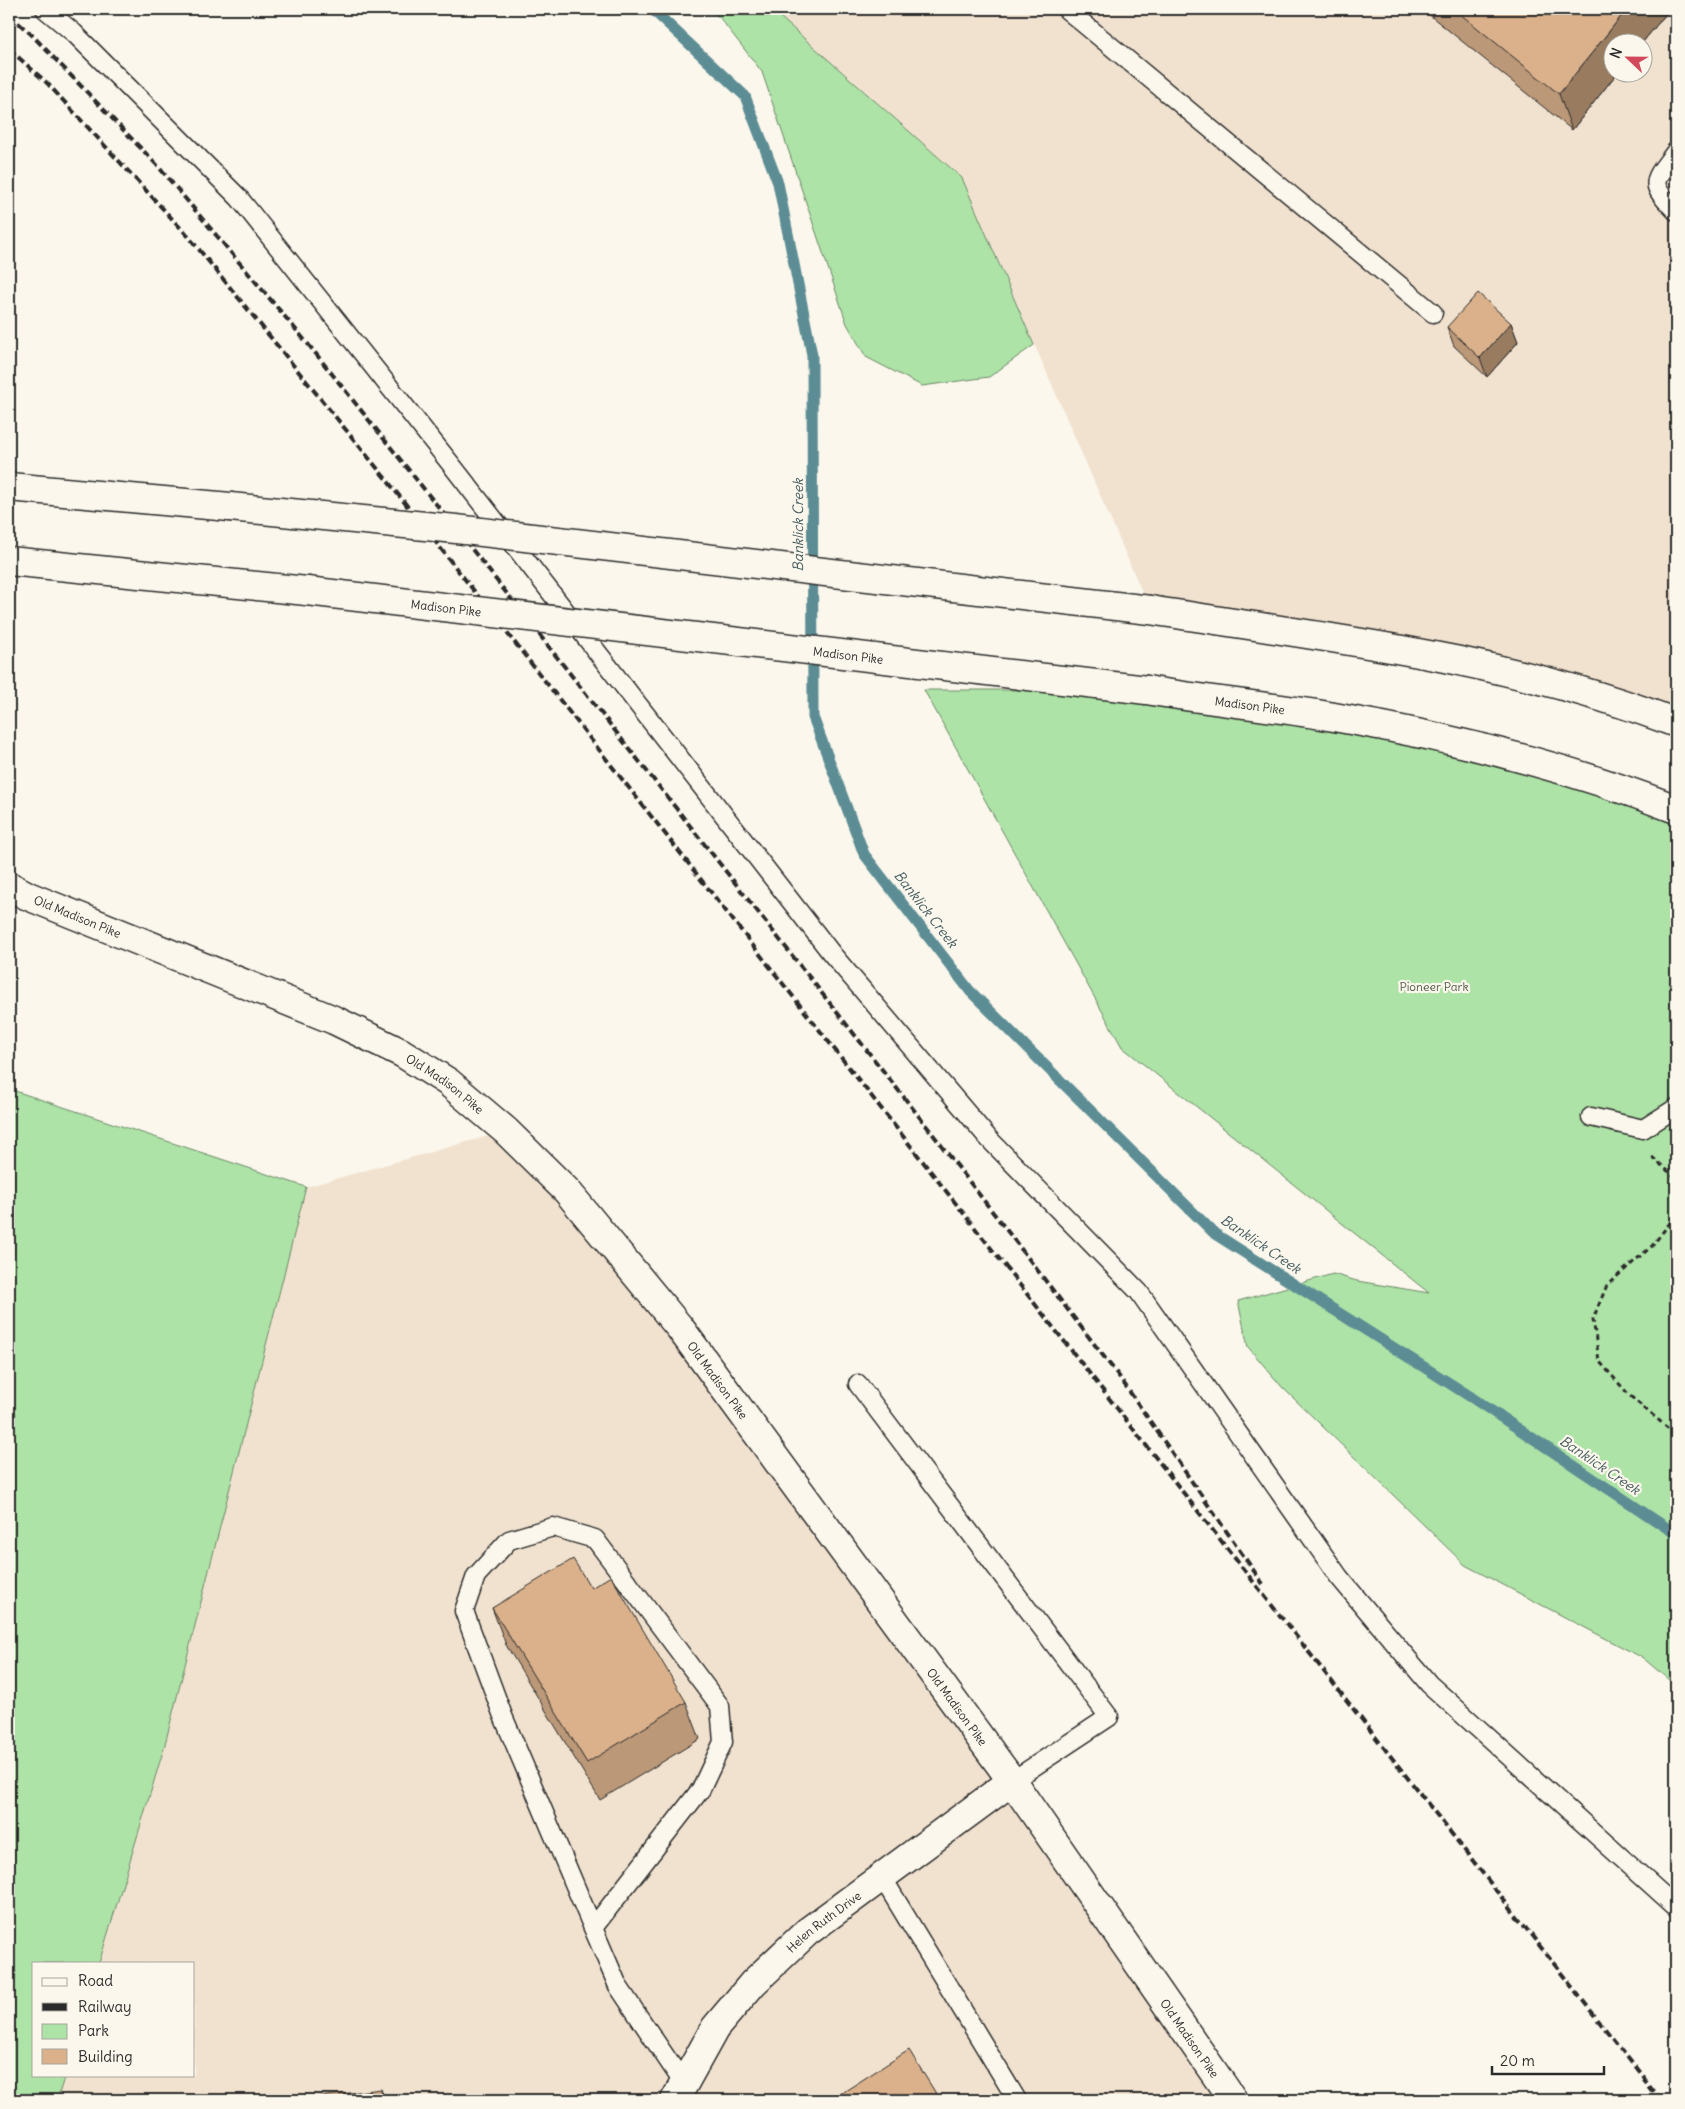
<svg xmlns="http://www.w3.org/2000/svg" width="1685" height="2109" font-family="Delius,sans-serif">
<rect width="100%" height="100%" fill="#fbf7ec"/>
<filter id="ink" filterUnits="userSpaceOnUse"><feTurbulence type="fractalNoise" baseFrequency=".02" numOctaves="2"/><feDisplacementMap in="SourceGraphic" scale="10" xChannelSelector="R" yChannelSelector="G"/><feConvolveMatrix kernelMatrix="1 2 1 2 8 2 1 2 1" color-interpolation-filters="sRGB"/></filter>
<g filter="url(#ink)">
<!-- built -->
<path fill="#f1e2cf" fill-rule="evenodd" d="M771 9H1676V723L1578 691 1150 610 962 178ZM1612 42H1642V72H1612Z
M506 1131 567 1191 1233 2100H57L65 2075H194V1963H99L164 1748 306 1187Z"/>
<!-- green -->
<path fill="#ade3a6" stroke="#6c8768" d="M709 9H771L962 178 1034 345 989 377 922 386 866 357 847 324 762 72 720 18Z
M924 690H1147L1332 717 1676 809V1686L1643 1658 1465 1565 1282 1387 1248 1347 1238 1301 1333 1274 1357 1281 1429 1293 1122 1047Z
M9 1089 306 1187 164 1748 99 1963H34V2075H65L57 2100H9Z"/>
<g fill="none" stroke-linecap="round" stroke-linejoin="round">
<!-- stream -->
<path stroke="#5d8d94" stroke-width="11" d="M652 9 745 96 778 183 812 355 813 717 864 854 970 991 1215 1234 1471 1397 1676 1534"/>
<defs>
<path id="lane" d="M45 9 74 33 239 198 454 468 832 954 989 1139 1139 1292 1339 1577 1429 1684 1676 1907
M1066 9 1433 313
M1676 151C1653 182 1647 182 1676 211
M1591 1117 1643 1129 1676 1108
M858 1384 1109 1717 1012 1781
M882 1877 1017 2100
M593 1928 701 1789 723 1742 720 1706 595 1539 553 1527 509 1540 476 1576 464 1611 503 1716 593 1928 618 1986 684 2084"/>
<g id="street">
<path id="s1" d="M9 886 28 896 334 1020 402 1053 448 1082 506 1131 567 1191 680 1328 1012 1781 1233 2100"/>
<path id="s2" d="M675 2100 715 2028 753 1983 807 1932 1012 1781"/>
</g>
<g id="primary">
<path d="M9 487 230 507"/>
<path d="M9 561 307 591"/>
<path d="M1150 610C1327 638 1509 658 1676 723"/>
<path id="s3" d="M1147 690C1209 701 1271 706 1334 717 1450 737 1566 766 1676 809"/>
</g>
</defs>
<!-- lane casing -->
<use href="#lane" stroke="#2b2b2b" stroke-width="21"/>
<!-- street casing -->
<use href="#street" stroke="#2b2b2b" stroke-width="31"/>
<!-- primary casing -->
<use href="#primary" stroke="#2b2b2b" stroke-width="31"/>
<!-- path -->
<path stroke="#2b2b2b" stroke-width="3" stroke-dasharray="5 4" stroke-linecap="butt" d="M1652 1157 1676 1178
M1676 1215 1652 1246 1607 1285 1593 1319 1599 1361 1630 1396 1676 1435"/>
<!-- lane -->
<use href="#lane" stroke="#fbf7ec" stroke-width="18"/>
<!-- street -->
<use href="#street" stroke="#fbf7ec" stroke-width="28"/>
<!-- primary -->
<use href="#primary" stroke="#fbf7ec" stroke-width="28"/>
<!-- rail -->
<path stroke="#2b2b2b" stroke-width="4" stroke-dasharray="8 4" stroke-linecap="butt" d="M9 15 31 34 157 165 308 344 456 529 925 1124 1118 1375 1263 1584
M9 49 47 83 188 236 386 479 1661 2100"/>
<defs>
<g id="primary-bridge">
<path d="M230 507 456 529 1150 610"/>
<path id="s4" d="M307 591 1147 690"/>
</g>
</defs>
<!-- primary-bridge casing -->
<use href="#primary-bridge" stroke="#2b2b2b" stroke-width="31" stroke-linecap="butt"/>
<!-- primary-bridge -->
<use href="#primary-bridge" stroke="#fbf7ec" stroke-width="28"/>
</g>
<!-- wall -->
<path fill="#bb9878" stroke="#2b2b2b" d="M1422 9H1670L1642 43 1612 42V72H1618L1572 130Z
M1511 323 1518 342 1487 377 1454 346 1447 327Z
M591 1588 686 1702 700 1739 600 1800 506 1645 492 1608Z"/>
<!-- shaded-wall -->
<path fill="#997c61" stroke="#2b2b2b" d="M1627 9H1670L1642 43 1612 42V72H1618L1572 130 1559 94Z
M1511 323 1518 342 1487 377 1480 358Z
M381 2089 385 2100H382Z"/>
<!-- building -->
<path fill="#dab18b" stroke="#2b2b2b" d="M1454 9H1627L1559 94Z
M1478 293 1511 323 1480 358 1447 327Z
M573 1559 591 1588 611 1576 686 1702 587 1763 492 1608Z
M909 2050 940 2100H831Z
M381 2089 382 2100H296Z"/>
</g>
<g text-anchor="middle" dominant-baseline="central" stroke-width="4.5" stroke-linejoin="round" paint-order="stroke">
<!-- street labels -->
<g font-size="12" fill="#2b2b2b" stroke="#fbf7ec">
<text stroke="none"><textPath href="#s4" startOffset="140">Madison Pike</textPath></text>
<text stroke="none"><textPath href="#s4" startOffset="545">Madison Pike</textPath></text>
<text stroke="none"><textPath href="#s3" startOffset="104">Madison Pike</textPath></text>
<text stroke="none"><textPath href="#s1" startOffset="75">Old Madison Pike</textPath></text>
<text stroke="none"><textPath href="#s1" startOffset="480">Old Madison Pike</textPath></text>
<text stroke="none"><textPath href="#s1" startOffset="885">Old Madison Pike</textPath></text>
<text stroke="none"><textPath href="#s1" startOffset="1290">Old Madison Pike</textPath></text>
<text stroke="none"><textPath href="#s2" startOffset="235">Helen Ruth Drive</textPath></text>
<text stroke="none"><textPath href="#s1" startOffset="1695">Old Madison Pike</textPath></text>
</g>
<!-- park labels -->
<g font-size="12" fill="#4c594a" stroke="#fbf7ec">
<text x="1434" y="986">Pioneer Park</text>
</g>
<!-- water labels -->
<g font-size="14" font-style="italic" fill="#445c60" stroke="#fbf7ec">
<text transform="translate(798 525) rotate(-90)">Banklick Creek</text>
<text transform="translate(926 909) rotate(52)">Banklick Creek</text>
<text transform="translate(1261 1244) rotate(34)">Banklick Creek</text>
<text transform="translate(1600 1465) rotate(34)">Banklick Creek</text>
</g>
</g>
<!-- margin -->
<rect width="1685" height="2109" fill="none" stroke="#fbf7ec" stroke-width="30"/>
<rect x="15" y="15" width="1655" height="2079" fill="none" stroke="#2b2b2b" stroke-width="2" filter="url(#ink)"/>
<!-- legend -->
<rect x="32" y="1962" width="162" height="115" fill="#fbf7ec" stroke="#a8a59f"/>
<rect x="42" y="1978" width="25" height="8" fill="#fbf7ec" stroke="#a8a59f"/>
<text x="78" y="1986" font-size="15" fill="#2b2b2b">Road</text>
<rect x="42" y="2003" width="25" height="8" fill="#2b2b2b" stroke="#a8a59f"/>
<text x="78" y="2012" font-size="15" fill="#2b2b2b">Railway</text>
<rect x="42" y="2024" width="25" height="15" fill="#ade3a6" stroke="#a8a59f"/>
<text x="78" y="2036" font-size="15" fill="#2b2b2b">Park</text>
<rect x="42" y="2049" width="25" height="15" fill="#dab18b" stroke="#a8a59f"/>
<text x="78" y="2062" font-size="15" fill="#2b2b2b">Building</text>
<!-- north arrow -->
<g transform="translate(1628 58) rotate(292)"><circle r="24" fill="#fbf7ec" stroke="#a8a59f"/>
<path d="M0-4L9 19L0 12L-9 19Z" fill="#d1495b"/>
<text y="-8" font-size="14" font-weight="bold" text-anchor="middle" fill="#2b2b2b">N</text>
</g>
<!-- scale -->
<path d="M1492 2066v8h112v-8" fill="none" stroke="#2b2b2b" stroke-width="2.5"/>
<text x="1500" y="2066" font-size="15" fill="#2b2b2b" stroke="#fbf7ec" stroke-width="4" paint-order="stroke">20 m</text>
</svg>
